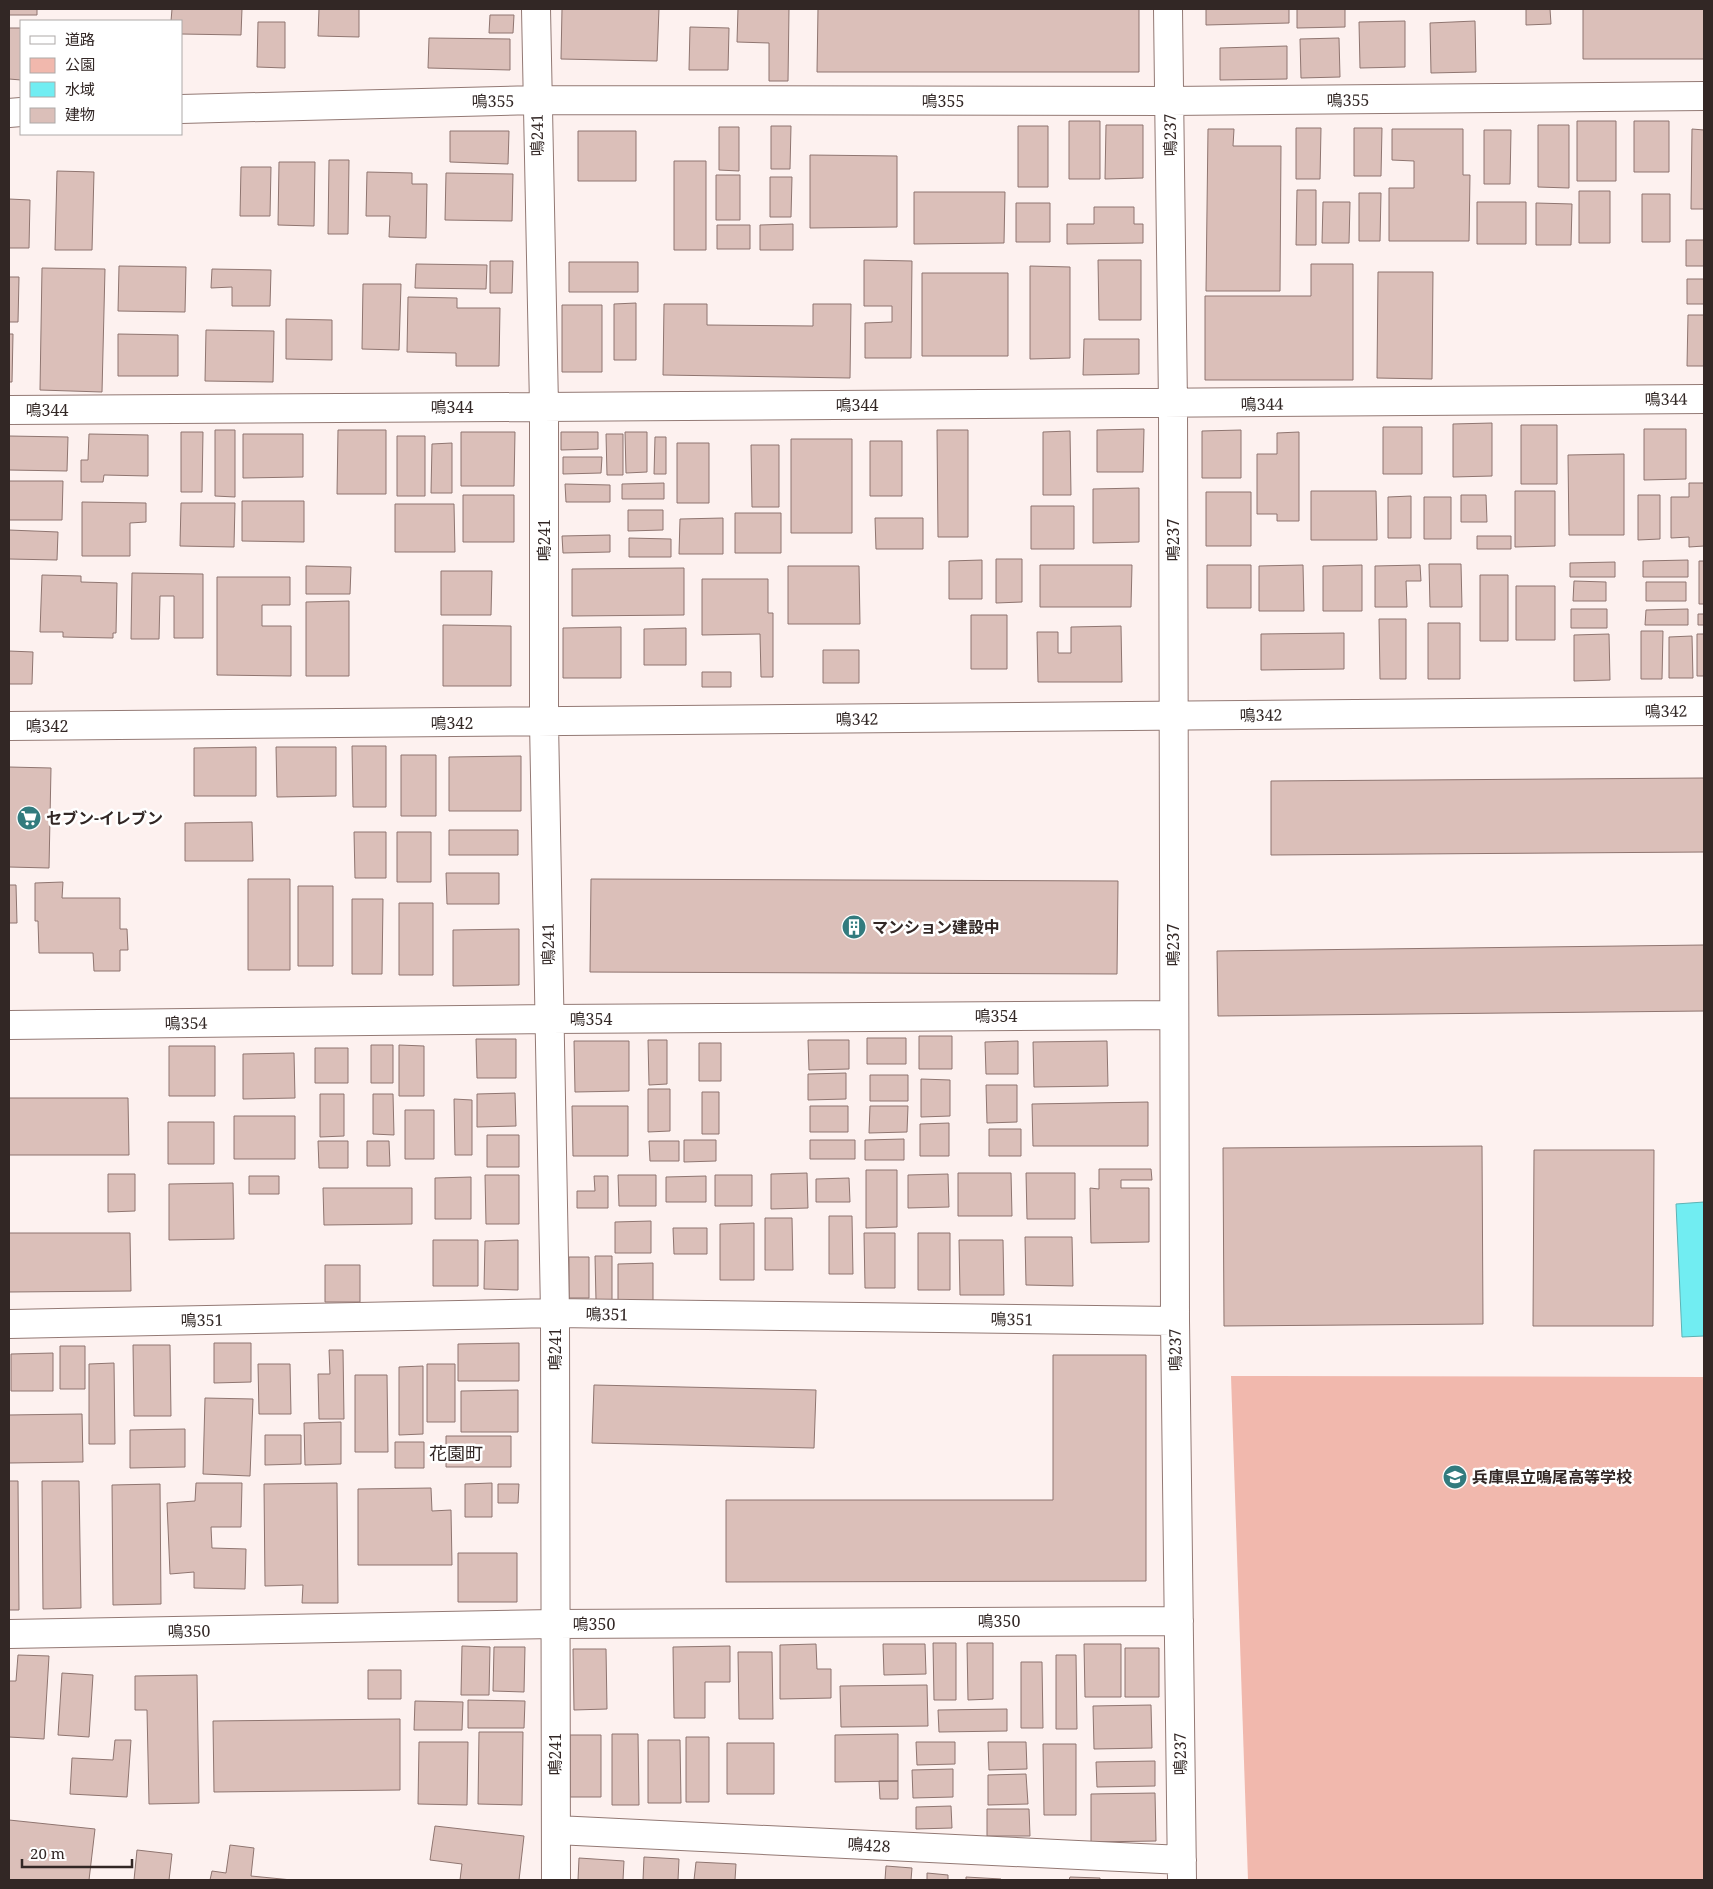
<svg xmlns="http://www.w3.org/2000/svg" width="1713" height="1889" font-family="'Noto Serif','Noto Sans JP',serif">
<rect width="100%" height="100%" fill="#fdf1ef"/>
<!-- green -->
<path fill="#f1b8ad" d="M1231 1376 1704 1377V1880H1248Z"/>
<!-- water -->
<path fill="#71edf2" stroke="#5eb2b4" d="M1704 1202V1336L1682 1337 1676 1204Z"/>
<!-- building -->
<path fill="#dbbfb9" stroke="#8f7570" d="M9 9H37V15H9Z
M172 9H242L241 35 181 34V21H171Z
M319 9H359V37L318 36Z
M562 9H659L657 61 561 59Z
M738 9H789L788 81H769V43L737 42Z
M818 9H1139V72H817Z
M1206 9H1289V23L1206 25Z
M1297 9H1345V27L1297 28Z
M1526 9H1550L1551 24 1526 25Z
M1583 9H1704V59H1583Z
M490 15H514L513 33H489Z
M1405 21V67L1360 68 1359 22Z
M1475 21 1476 72 1431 73 1430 23Z
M258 22H285V68L257 67Z
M690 27 729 28 728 70H689Z
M9 28H21V80L9 79Z
M429 38 510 39V70L428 68Z
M1339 38 1340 77 1301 78 1300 39Z
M1287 46V79L1220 80V48Z
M1069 121H1100V179H1069Z
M1577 121H1616V181H1577Z
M1634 121H1669V172H1634Z
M1106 125H1143V178L1105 179Z
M1538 125H1569V188L1538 187Z
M771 126H791L790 169H771Z
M1018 126H1048V187H1018Z
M719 127H739V171L719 170Z
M1296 128H1321L1320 179H1296Z
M1354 128H1382L1381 176H1354Z
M1208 129H1234L1233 146H1281L1280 291H1206Z
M1392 129H1463V175H1470L1469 241H1389V188H1414V161L1392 160Z
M1692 129 1704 130V209H1691Z
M1484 130H1511L1510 184H1484Z
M450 131H509L508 164 450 162Z
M578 131H636V181H578Z
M810 155 897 156V227L810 228Z
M329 160H349L348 234H328Z
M674 161H706V250H674Z
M279 162H315L314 226 278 225Z
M241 167H271L270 216H240Z
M57 171 94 172 92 250H55Z
M367 172 412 173V184H427L426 238 389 237 390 216H366Z
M446 173 513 174 512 221 445 220Z
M716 175H740V220H716Z
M770 177H792L791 217H770Z
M1297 190H1316V245H1296Z
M1579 191H1610V243H1579Z
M914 192H1005L1004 243 914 244Z
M1359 193H1381L1380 241H1359Z
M1642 194H1670V242H1642Z
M9 199 30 200 29 248H9Z
M1323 202H1350L1349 243H1322Z
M1477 202H1526V244H1477Z
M1016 203H1050V242H1016Z
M1536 203 1572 204 1571 245H1536Z
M1094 207H1134V224H1143V243L1067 244V224H1094Z
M793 224V250H760V225Z
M717 225H750V249H717Z
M1686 240H1704V266H1686Z
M864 260 912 261 911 358H865V323L892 322V306H864Z
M1098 260H1141V320H1099Z
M490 261H513L512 293H490Z
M569 262H638V292H569Z
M416 264 487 265 486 289 415 288Z
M1311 264H1353V380H1205V296H1311Z
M119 266 186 267 185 312 118 311Z
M1030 266 1070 267V358L1030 359Z
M42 268 105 269 102 392 40 390Z
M212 269 271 270 270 306H232V287L211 288Z
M1378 272H1433L1432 379 1377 378Z
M922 273H1008V356H922Z
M9 277H19L18 322H9Z
M1687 279H1704V304H1687Z
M363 284H401L399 350 362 349Z
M408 297 457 298V308H500L499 366H456V353L407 352Z
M636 303V360H614V304Z
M664 304H707V325L813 326V304H851L850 378 663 375Z
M562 305H602V372H562Z
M1688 315H1704V366H1687Z
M286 319 332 320V360L286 359Z
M206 330 274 331 273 382 205 381Z
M9 334H13L12 382H9Z
M118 334 178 335V376H118Z
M1084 339H1139V374L1083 375Z
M1492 423V476L1453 477V424Z
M1521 425H1557V484H1521Z
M1383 427H1422V474H1383Z
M1144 429 1143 472H1097V430Z
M1644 429H1686V479L1644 480Z
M215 430H235V497L215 496Z
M338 430H386V494H337Z
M937 430H968V537H938Z
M1241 430V478H1202V431Z
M1070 431 1071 495H1043V432Z
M181 432H203L202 492H181Z
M461 432H515L514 486H461Z
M561 432H598V449L561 450Z
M625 432H647V472L626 473Z
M1299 432V521H1277V514H1257V454H1277V433Z
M89 434 148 435V476L104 475 103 482H81V460H88Z
M243 434H303V477L243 478Z
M606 434H623V475H607Z
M9 436 68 437 67 471 9 470Z
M397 436H425V496H397Z
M655 437H666V474H654Z
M791 439H852V533H791Z
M870 441H902V496H870Z
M452 443V493H431L432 444Z
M677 443H709V503H677Z
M751 445H779V507H752Z
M1624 454V535H1569L1568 455Z
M563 457H602L601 473 563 474Z
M9 481H63L62 520H9Z
M664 483V499H622V484Z
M1689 483H1704V546L1689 547V537L1671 538V497H1689Z
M565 484 610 485V502H566Z
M1139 488V542L1093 543V489Z
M1311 491H1376L1377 540H1311Z
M1515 491H1555V546L1515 547Z
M1206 492H1251V546H1206Z
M463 495H514V542H463Z
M1461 495H1486L1487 522H1461Z
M1638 495H1660V539L1638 540Z
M1411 496V538H1388V497Z
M1424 497H1451V539H1424Z
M242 501H304V542L242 541Z
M82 502 146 503V522L130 523V556H82Z
M181 503H235L234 547 180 546Z
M395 504H454L455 552H395Z
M1031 506H1074V549H1031Z
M628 510H663V530L628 531Z
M735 513H781V553H735Z
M723 518V554H679L680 519Z
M875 518H923V549H876Z
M9 530 58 532 57 560 9 559Z
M610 535V552L563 553 562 536Z
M1477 536H1511V549H1477Z
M629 538 671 539V557H629Z
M996 559H1022V602L996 603Z
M982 560V599H949V561Z
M1688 560V577H1643V561Z
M1699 561H1704V604H1699Z
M1615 562V577H1570V563Z
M1429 564H1461L1462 607H1430Z
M1040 565H1132L1131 607H1040Z
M1207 565H1251V608H1207Z
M1303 565 1304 611H1259V566Z
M1362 565V611H1323V566Z
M1420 565 1421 581H1406L1407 607H1375V566Z
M306 566 351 567 350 594H306Z
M788 566H859L860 624H788Z
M684 568V615L572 616V569Z
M441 571H492L491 615H441Z
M132 573 203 574V638H174V596H160L159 639H131Z
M42 575 81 576V582L117 583 116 633H113V638L63 637V632H40Z
M1480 575H1508V641H1480Z
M217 577H290V605H262V626H291V676L217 675Z
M702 579H768V613H773V677H761L760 634 702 635Z
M1574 581 1606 582V601H1573Z
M1646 582H1686V601H1646Z
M1516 586H1555V640H1516Z
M349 601V676H306V602Z
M1571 609H1607V628H1571Z
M1688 609V625H1645L1646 610Z
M1698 614H1704V625H1698Z
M971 615H1007V669H971Z
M1379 619H1406V679H1380Z
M1428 623H1460V679H1428Z
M443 625 511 626V686H443Z
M1121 626 1122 682H1038L1037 632H1058V653H1071V627Z
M621 627V678H563V628Z
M686 628V665H644V629Z
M1641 631H1663L1662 679H1641Z
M1344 633V669L1261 670V634Z
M1609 634 1610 680 1574 681V635Z
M1697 634H1704V676H1697Z
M1692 636 1693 678H1669V637Z
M823 650H859V683H823Z
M9 651 33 652 32 684H9Z
M702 672H731V687H702Z
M352 746H386V807H353Z
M256 747V796H194V748Z
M276 747H336V796L277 797Z
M401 755H436V816H401Z
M521 756V811H449V757Z
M9 767 51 768 49 868 9 867Z
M1704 778V852L1271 855V781Z
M252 822 253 861H185V823Z
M449 830H518V855H449Z
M354 832H386V878H355Z
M397 832H431V882H397Z
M446 873H499V904H447Z
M248 879H290V970H248Z
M591 879 1118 881 1117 974 590 972Z
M63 882 62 898H120V929H127L128 950H120V971H94L93 953H39L38 921H35V883Z
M9 885H16L17 923H9Z
M298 886H333V966H298Z
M352 899H383L382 974H352Z
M399 903H433V975H399Z
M519 929V985L453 986V930Z
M1704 945V1011L1218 1016 1217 951Z
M919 1036H952V1069H919Z
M867 1038H906V1064H867Z
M476 1039H516V1078H477Z
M648 1040H667V1084L649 1085Z
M808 1040H849V1069L809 1070Z
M574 1041H629V1091L575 1092Z
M1018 1041V1074H986L985 1042Z
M1107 1041 1108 1086 1034 1087 1033 1042Z
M699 1043H721V1081H699Z
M371 1045H393V1083H371Z
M399 1045 424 1046V1096H399Z
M169 1046H215V1096H169Z
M315 1048H348V1083H315Z
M294 1053 295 1098 243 1099V1054Z
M846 1073V1099L808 1100V1074Z
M870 1075H908V1101H870Z
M921 1079 950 1080V1116L921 1117Z
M986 1085H1017V1122L987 1123Z
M648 1089H670V1131L648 1132Z
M702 1092H719V1134H702Z
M515 1093 516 1126 477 1127V1094Z
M320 1094H344V1136L320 1137Z
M373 1094H393L394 1135 373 1134Z
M9 1098H128L129 1155H9Z
M454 1099 472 1100V1155H455Z
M1148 1102V1146H1033L1032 1104Z
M572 1106H628V1156H573Z
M810 1106H848V1132H810Z
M870 1106H908L907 1132 869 1133Z
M405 1110H434V1159H405Z
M234 1116H295V1159H234Z
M168 1122H214V1164H168Z
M949 1123V1156H920V1124Z
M989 1129H1021V1156H989Z
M487 1135H519V1167H487Z
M904 1139V1160H865V1140Z
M684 1140H716V1161L684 1162Z
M810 1140H855V1159H810Z
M318 1141H348V1168H319Z
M367 1141H389L390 1166H367Z
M649 1141H679V1161H650Z
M1482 1146 1483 1324 1224 1326 1223 1148Z
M1534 1150H1654L1653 1326H1533Z
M1099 1169H1151L1152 1180H1121V1188H1149V1242L1091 1243 1090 1188 1099 1189Z
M866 1170H897V1227L866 1228Z
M807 1173 808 1208 771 1209V1174Z
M958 1173H1011L1012 1216H958Z
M1026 1173H1075V1219H1027Z
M108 1174H135V1211L108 1212Z
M948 1174 949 1207 908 1208V1175Z
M485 1175H519V1224H486Z
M618 1175H656V1206H619Z
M715 1175H752V1206H715Z
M249 1176H279V1194H249Z
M594 1176H608V1208H577V1191H595Z
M706 1176V1202H666V1177Z
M471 1177V1219H435V1178Z
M849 1178 850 1202H816V1179Z
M233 1183 234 1239 169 1240V1184Z
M323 1188H412V1224L324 1225Z
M829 1216H852L853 1274H829Z
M765 1218H792L793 1270H765Z
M651 1221V1253H615V1222Z
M754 1223V1280H720V1224Z
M673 1228H707V1254H674Z
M9 1233H130L131 1291 9 1292Z
M864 1233H895V1288H865Z
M918 1233H950V1290H918Z
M1025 1237H1072L1073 1286 1026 1285Z
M433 1240H478V1286H433Z
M518 1240V1290L484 1289 485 1241Z
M959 1240H1003L1004 1295H960Z
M595 1256H612V1300H596Z
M569 1257H589V1298H569Z
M653 1263V1301H618V1264Z
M325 1265H360V1302H325Z
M214 1343H251V1382L214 1383Z
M519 1343V1381H458V1344Z
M133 1345H170L171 1416H134Z
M60 1346H85V1389H60Z
M329 1350H343L344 1419H319L318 1374H330Z
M53 1353V1391H11V1354Z
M1053 1355H1146V1581L726 1582V1500H1053Z
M114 1363 115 1444H89V1364Z
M258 1364H290L291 1414H259Z
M427 1364H455V1422H427Z
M423 1366V1434L399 1435V1367Z
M355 1375H387L388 1452H355Z
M594 1385 816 1390 814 1448 592 1443Z
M518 1390V1432H461V1391Z
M205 1398 253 1399 250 1476 203 1474Z
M82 1414 83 1462 9 1463V1415Z
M341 1422V1464L305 1465 304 1423Z
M185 1429V1467L130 1468V1430Z
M265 1435H301V1464L265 1465Z
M446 1436H511V1467H446Z
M395 1442H424V1468H395Z
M9 1481H18L19 1610H9Z
M42 1481H79L81 1608 43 1609Z
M196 1483H242L241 1527H211L212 1548 246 1549 245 1589 194 1588V1572L170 1574 167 1503 195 1501Z
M337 1483 338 1603H302L303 1585 265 1586 264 1484Z
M492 1483V1517H465V1484Z
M160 1484 161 1604 113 1605 112 1485Z
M498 1484H519L518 1503H498Z
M431 1488 432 1511 451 1510 452 1565H358V1489Z
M458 1553H517V1602H458Z
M933 1643H956V1700H934Z
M967 1643H993V1699L968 1700Z
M816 1644 817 1669H831V1698L780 1699V1645Z
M883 1644H925L926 1674 884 1675Z
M1084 1644H1121V1697H1085Z
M462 1646 490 1647 489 1695H461Z
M730 1646V1682H705V1718H674L673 1647Z
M494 1647H525L524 1692 493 1691Z
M1125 1648H1159V1697H1125Z
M573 1649H606L607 1709 574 1710Z
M738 1652H772L773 1719H739Z
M18 1655 49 1656 44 1739 9 1737V1681H16Z
M1056 1655H1076L1077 1729H1056Z
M1021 1662H1042L1043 1728H1021Z
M368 1670H401V1699H368Z
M62 1673 93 1675 89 1737 58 1735Z
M197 1675 199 1803 149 1804 147 1710H135V1676Z
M927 1685 928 1726 841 1727 840 1686Z
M468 1700 525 1701 524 1728H468Z
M415 1701 463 1702 462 1730H414Z
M1151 1705 1152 1748 1094 1749 1093 1706Z
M1007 1709V1731L939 1732 938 1710Z
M400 1719V1790L214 1792 213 1721Z
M479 1732H523L522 1805 478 1804Z
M612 1734H638L639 1805H612Z
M898 1734V1781L835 1782V1735Z
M570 1735H601V1797H570Z
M686 1737H709V1802H686Z
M115 1740H131L127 1797 70 1794 72 1758 113 1760Z
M648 1740H680L681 1803H648Z
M419 1742H468L467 1805 418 1804Z
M916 1742H955V1764L917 1765Z
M988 1742H1026L1027 1769 989 1770Z
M727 1743H774V1794H727Z
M1043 1744H1076V1815H1044Z
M1155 1761V1786L1097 1787 1096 1762Z
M953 1769V1797L913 1798 912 1770Z
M1026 1774 1028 1804 988 1805V1775Z
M879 1781H898V1799H880Z
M1155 1793 1156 1841 1091 1842V1794Z
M951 1806 952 1828 916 1829V1807Z
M987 1809H1029L1030 1836H987Z
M9 1820 95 1829 89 1880H9Z
M435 1826 524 1836 519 1880H460L462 1864 430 1860Z
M230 1845 254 1848 251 1876 292 1880H210L212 1871 226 1873Z
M137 1850 172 1854 169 1880H134Z
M644 1857 679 1859 678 1880H643Z
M579 1858 624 1861 623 1880H578Z
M696 1862 736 1864 735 1880H694Z
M886 1866 912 1868 911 1880H885Z
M927 1873 948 1875V1880H927Z
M966 1877 1001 1879V1880H966Z
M1070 1877 1100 1878V1880H1069Z"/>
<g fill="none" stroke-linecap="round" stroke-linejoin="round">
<defs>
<path id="street" d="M536 9 544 406V722L555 1313 556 1880
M1168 9 1173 405 1175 1321 1182 1880
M181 109 537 100 1170 101 1704 96
M9 113 21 112
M9 410C574 406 1139 405 1704 399
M9 726 1704 711
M9 1025 550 1019 1174 1015
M9 1324 555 1313 1175 1321
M9 1634 555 1624 1179 1621
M556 1830 1182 1860"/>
</defs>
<!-- street casing -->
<use href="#street" stroke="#937974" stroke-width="30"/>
<!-- street -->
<use href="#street" stroke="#fff" stroke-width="28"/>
</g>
<!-- icons -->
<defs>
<symbol id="supermarket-disc" viewBox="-11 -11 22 22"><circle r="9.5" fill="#327b7e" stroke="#fff"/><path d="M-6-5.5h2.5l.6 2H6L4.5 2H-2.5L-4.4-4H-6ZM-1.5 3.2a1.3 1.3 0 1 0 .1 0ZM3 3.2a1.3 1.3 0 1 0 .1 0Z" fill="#fff"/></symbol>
<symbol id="building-disc" viewBox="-11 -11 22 22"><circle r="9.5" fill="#327b7e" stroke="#fff"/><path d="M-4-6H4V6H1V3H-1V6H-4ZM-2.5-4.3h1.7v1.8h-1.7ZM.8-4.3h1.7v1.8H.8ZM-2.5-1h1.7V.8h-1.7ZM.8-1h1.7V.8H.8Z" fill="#fff"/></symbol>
<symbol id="school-disc" viewBox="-11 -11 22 22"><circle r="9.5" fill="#327b7e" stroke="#fff"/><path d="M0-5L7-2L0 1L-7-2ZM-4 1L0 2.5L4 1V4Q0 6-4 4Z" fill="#fff"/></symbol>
</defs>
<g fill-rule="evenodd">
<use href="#supermarket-disc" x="15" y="804" width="28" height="28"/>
<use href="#building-disc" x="840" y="913" width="28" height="28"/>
<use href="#school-disc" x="1441" y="1463" width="28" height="28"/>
</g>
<g text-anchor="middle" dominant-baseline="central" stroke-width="5" stroke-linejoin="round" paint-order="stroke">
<!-- street labels -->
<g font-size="16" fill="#322725" stroke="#fff">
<text transform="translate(1348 100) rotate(-1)">鳴355</text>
<text transform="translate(493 101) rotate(-1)">鳴355</text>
<text x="943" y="101">鳴355</text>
<text transform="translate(537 135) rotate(-91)">鳴241</text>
<text transform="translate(1170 135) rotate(-91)">鳴237</text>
<text transform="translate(1666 399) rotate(-1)">鳴344</text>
<text transform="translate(1262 404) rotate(-1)">鳴344</text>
<text x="857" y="405">鳴344</text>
<text x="452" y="407">鳴344</text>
<text x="47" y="410">鳴344</text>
<text transform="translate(544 540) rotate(-90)">鳴241</text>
<text transform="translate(1173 540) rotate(-90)">鳴237</text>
<text transform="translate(1666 711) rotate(-1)">鳴342</text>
<text transform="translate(1261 715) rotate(-1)">鳴342</text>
<text transform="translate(857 719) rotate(-1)">鳴342</text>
<text x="452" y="723">鳴342</text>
<text x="47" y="726">鳴342</text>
<text transform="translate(548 944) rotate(-91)">鳴241</text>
<text transform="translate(1173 945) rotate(-90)">鳴237</text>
<text x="996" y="1016">鳴354</text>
<text x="591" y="1019">鳴354</text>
<text transform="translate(186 1023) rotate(-1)">鳴354</text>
<text transform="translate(607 1314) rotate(1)">鳴351</text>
<text transform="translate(1012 1319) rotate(1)">鳴351</text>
<text transform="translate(202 1320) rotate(-1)">鳴351</text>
<text transform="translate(555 1349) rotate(-90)">鳴241</text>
<text transform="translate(1175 1350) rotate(-91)">鳴237</text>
<text x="999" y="1621">鳴350</text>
<text x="594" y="1624">鳴350</text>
<text transform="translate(189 1631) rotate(-1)">鳴350</text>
<text transform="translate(555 1754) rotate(-90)">鳴241</text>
<text transform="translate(1180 1754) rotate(-91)">鳴237</text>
<text transform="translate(869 1845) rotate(3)">鳴428</text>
</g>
<!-- poi labels -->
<g font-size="16" font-weight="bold" fill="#322725" stroke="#fff" text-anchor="start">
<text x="46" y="818">セブン-イレブン</text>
<text x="872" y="927">マンション建設中</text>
<text x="1472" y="1477">兵庫県立鳴尾高等学校</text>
</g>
<!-- neighbourhood labels -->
<g font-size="18" fill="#322725" stroke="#fff">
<text x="456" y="1453">花園町</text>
</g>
</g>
<!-- border -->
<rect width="1713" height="1889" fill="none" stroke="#322725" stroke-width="20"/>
<!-- legend -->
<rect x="20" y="20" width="162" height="115" fill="#ffffff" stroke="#ada9a8"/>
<rect x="30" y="36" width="25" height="8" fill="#ffffff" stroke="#ada9a8"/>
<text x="65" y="45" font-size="15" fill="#322725">道路</text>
<rect x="30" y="58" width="25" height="15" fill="#f1b8ad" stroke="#ada9a8"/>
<text x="65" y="70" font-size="15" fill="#322725">公園</text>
<rect x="30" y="82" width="25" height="15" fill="#71edf2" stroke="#ada9a8"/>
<text x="65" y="95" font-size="15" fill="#322725">水域</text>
<rect x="30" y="108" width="25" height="15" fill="#dbbfb9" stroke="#ada9a8"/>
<text x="65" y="120" font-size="15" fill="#322725">建物</text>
<!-- scale -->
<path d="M22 1859v8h110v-8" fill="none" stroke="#322725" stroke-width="2.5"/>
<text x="30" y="1859" font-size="15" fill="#322725" stroke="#ffffff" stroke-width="4" paint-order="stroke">20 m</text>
</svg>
